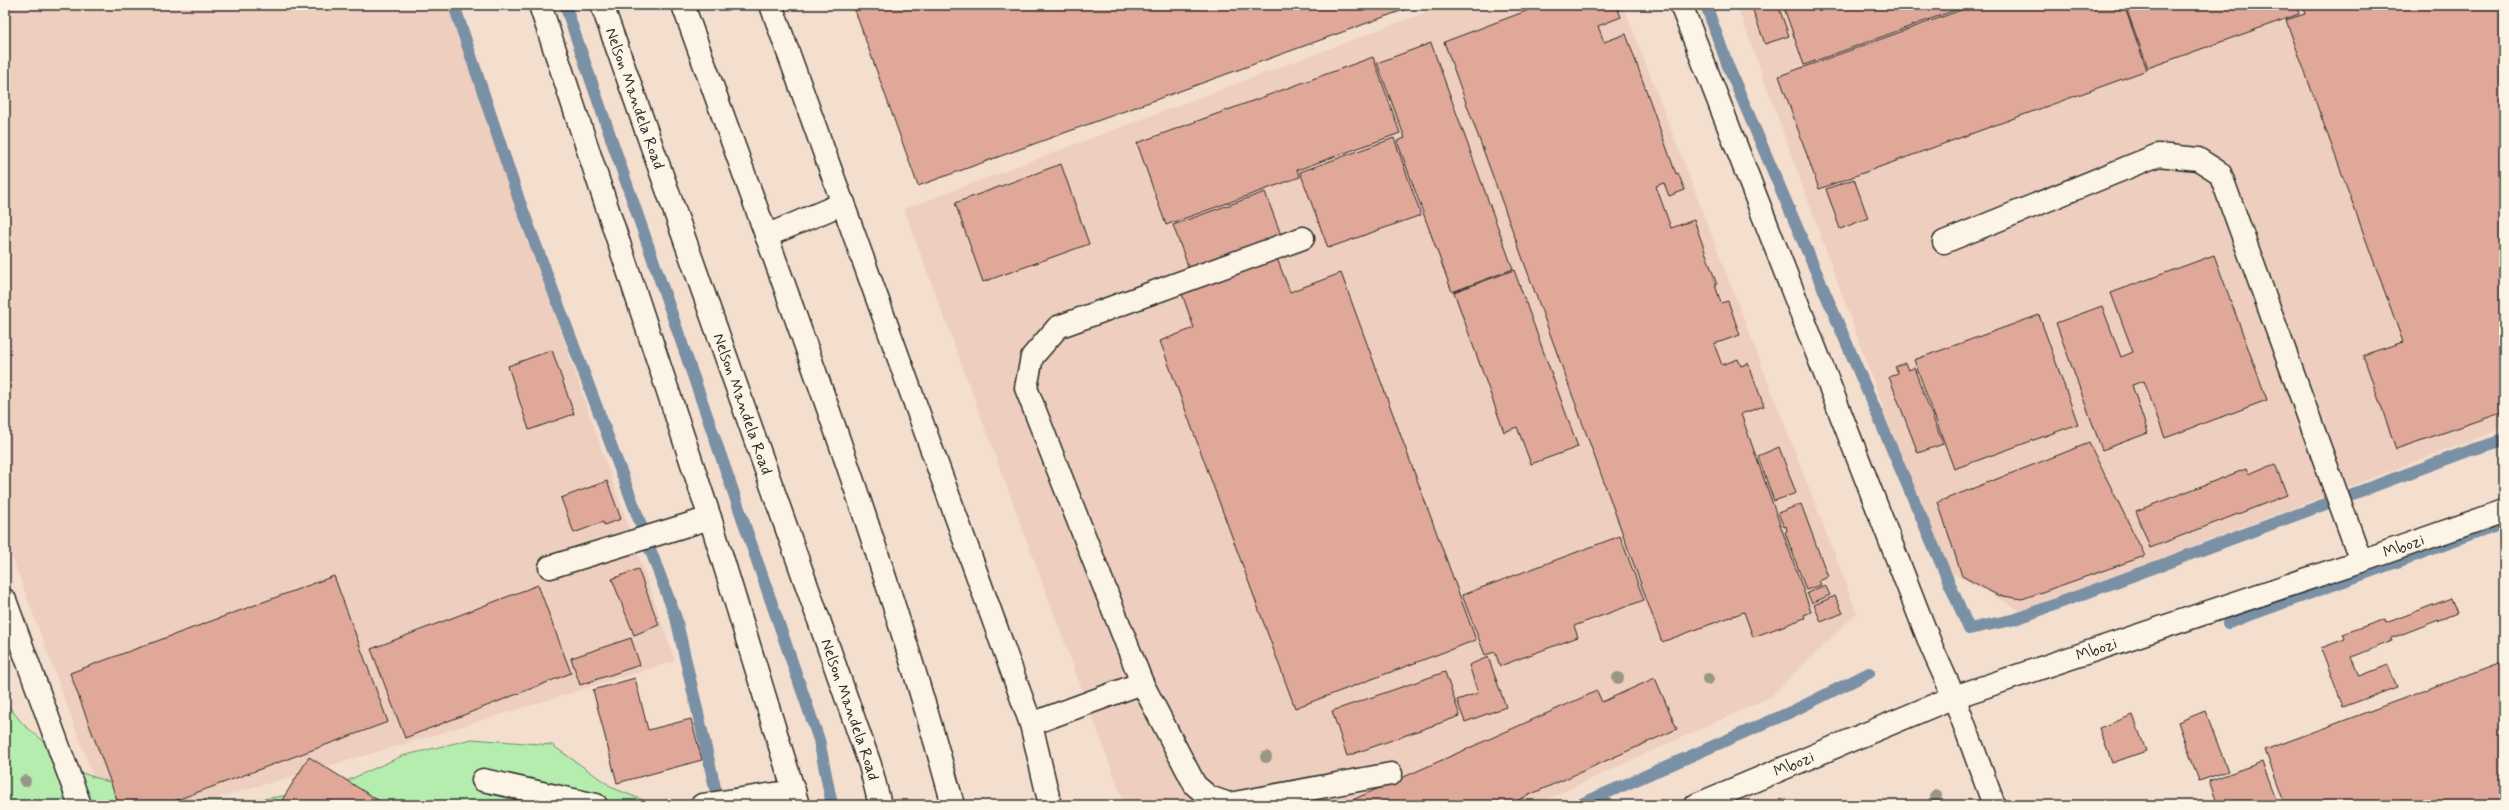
<svg xmlns="http://www.w3.org/2000/svg" width="2509" height="810" font-family="Mynerve,sans-serif">
<rect width="100%" height="100%" fill="#f4dece"/>
<filter id="ink" filterUnits="userSpaceOnUse"><feTurbulence type="fractalNoise" baseFrequency=".025" numOctaves="2"/><feDisplacementMap in="SourceGraphic" scale="8" xChannelSelector="R" yChannelSelector="G"/><feConvolveMatrix kernelMatrix="1 2 1 2 8 2 1 2 1" color-interpolation-filters="sRGB"/></filter>
<g filter="url(#ink)">
<!-- built -->
<path fill="#eecebe" d="M5 5H448L675 661 398 746 192 805H104L5 538Z
M1445 5H1623L1857 613 1770 697 1534 805H1125L904 209Z
M1737 5H2504V428L2021 611 1941 567Z"/>
<!-- green -->
<path fill="#b5edaf" stroke="#708c6d" d="M5 702 23 724 82 773 160 799 243 802 329 789 402 756 472 739 552 745 613 788 655 805H5Z"/>
<g fill="none" stroke-linecap="round" stroke-linejoin="round">
<!-- stream -->
<path stroke="#7990a5" stroke-width="12" d="M454 5 519 200 676 618 719 805
M565 5 819 740 832 805
M1706 5 1728 66 1969 629 2016 619 2471 450 2504 440
M2228 623 2504 523
M1579 805 1793 711 1869 673"/>
</g>
<!-- building -->
<path fill="#e0a899" stroke="#2b2b2b" d="M853 5H1417L918 186Z
M1616 5 1621 17 1598 26 1604 42 1626 34 1676 174 1678 173 1685 190 1669 196 1664 183 1656 186 1671 228 1694 220 1717 285H1715L1721 303 1728 301 1740 335 1714 344 1722 365 1738 359 1741 366 1748 363 1764 406 1741 414 1811 612 1804 615 1805 618 1753 637 1744 612 1662 642 1444 42 1542 5Z
M1751 5H1778L1789 36 1765 44Z
M1783 5H1969L1804 65Z
M1975 5H2124L2147 70 1819 189 1779 76Z
M2125 5H2296L2299 14 2148 68Z
M2302 5H2504V412L2396 449 2363 355 2403 342 2286 20 2305 14Z
M1431 43 1513 269 1452 292 1397 141 1405 138 1377 63Z
M1373 57 1400 133 1297 170 1300 177 1166 225 1137 143Z
M1394 138 1421 215 1328 248 1300 172Z
M1061 164 1089 244 983 282 955 203Z
M1854 179 1868 218 1840 229 1826 189Z
M1265 192 1284 243 1192 277 1173 225Z
M2214 255 2267 400 2165 438 2144 381 2132 385 2148 433 2102 450 2056 323 2102 306 2121 357 2133 352 2111 293Z
M1276 256 1290 292 1341 273 1476 640 1295 708 1160 341 1194 328 1181 291Z
M1514 270 1578 447 1531 464 1517 427 1504 432 1454 292Z
M2039 315 2078 424 1954 469 1914 360Z
M552 350 574 414 529 430 508 366Z
M1905 363 1908 370 1914 368 1943 444 1918 453 1889 377 1898 373 1895 367Z
M2089 443 2145 556 2022 599 1997 595 1962 576 1938 502Z
M1779 447 1796 493 1774 501 1758 456Z
M2275 464 2287 495 2150 548 2136 511 2246 469 2248 474Z
M607 481 621 519 604 525 603 522 574 533 561 498Z
M1801 504 1828 577 1819 581 1821 585 1806 590 1785 532 1787 531 1786 526 1784 527 1778 513Z
M1620 536 1644 600 1574 626 1578 637 1500 666 1495 652 1485 655 1462 595Z
M638 569 659 625 634 635 612 579Z
M334 576 388 722 163 805H119L70 673Z
M538 585 571 673 405 738 371 649Z
M1825 585 1830 595 1812 603 1807 593Z
M1835 596 1843 613 1821 622 1814 605Z
M2451 598 2457 613 2392 638V641L2352 657 2360 676 2388 665 2397 687 2343 707 2321 648 2345 639 2343 634 2385 619 2386 623Z
M631 638 640 665 580 685 571 658Z
M1488 657 1506 707 1465 722 1457 700 1478 693 1469 665Z
M2504 661V805H2285L2265 750Z
M1445 672 1460 716 1347 756 1332 711Z
M635 678 648 730 691 719 702 760 617 783 593 690Z
M1655 678 1677 729 1507 805H1341L1597 691 1602 702Z
M2205 711 2228 771 2199 781 2178 722Z
M2133 715 2146 751 2112 763 2099 728Z
M309 757 386 805H279Z
M2262 762 2278 805H2218L2209 781Z"/>
<g fill="none" stroke-linecap="round" stroke-linejoin="round">
<defs>
<g id="minor">
<path d="M540 5 710 518 798 805"/>
<path d="M771 5 1031 724 1050 805"/>
<path d="M1681 5 1932 648 1954 697 1994 805"/>
<path d="M766 236 844 203"/>
<path d="M1944 242 2158 155 2198 159 2220 173 2361 561"/>
<path d="M550 567 710 518"/>
<path d="M5 600 80 805"/>
<path d="M1142 683 1195 785 1209 797 1229 804 1391 774"/>
<path d="M1031 724 1142 683 1026 388 1032 357 1058 327 1303 238"/>
<path d="M483 780 596 805"/>
<path d="M702 805 794 791"/>
<path id="s1" d="M1696 805 1954 697 2361 561 2504 511"/>
</g>
<g id="major">
<path id="s2" d="M602 5 870 765 880 805"/>
<path d="M683 5C778 270 879 533 953 805"/>
</g>
</defs>
<!-- minor casing -->
<use href="#minor" stroke="#2b2b2b" stroke-width="25"/>
<!-- major casing -->
<use href="#major" stroke="#2b2b2b" stroke-width="25"/>
<!-- minor -->
<use href="#minor" stroke="#fcf5e5" stroke-width="22"/>
<!-- major -->
<use href="#major" stroke="#fcf5e5" stroke-width="22"/>
</g>
<!-- trees -->
<g fill="#999686">
<circle cx="1618" cy="678" r="6"/>
<circle cx="1708" cy="679" r="6"/>
<circle cx="1266" cy="757" r="6"/>
<circle cx="25" cy="781" r="6"/>
<circle cx="1936" cy="796" r="6"/>
</g>
</g>
<g text-anchor="middle" dominant-baseline="central" stroke-width="3" stroke-linejoin="round" paint-order="stroke">
<!-- street labels -->
<g font-size="16" fill="#2b2b2b" stroke="#fcf5e5">
<text stroke="none"><textPath href="#s2" startOffset="99">Nelson Mandela Road</textPath></text>
<text stroke="none"><textPath href="#s2" startOffset="423">Nelson Mandela Road</textPath></text>
<text stroke="none"><textPath href="#s1" startOffset="754">Mbozi</textPath></text>
<text stroke="none"><textPath href="#s1" startOffset="430">Mbozi</textPath></text>
<text stroke="none"><textPath href="#s2" startOffset="747">Nelson Mandela Road</textPath></text>
<text stroke="none"><textPath href="#s1" startOffset="106">Mbozi</textPath></text>
</g>
</g>
<!-- margin -->
<rect width="2509" height="810" fill="none" stroke="#fcf5e5" stroke-width="20"/>
<rect x="10" y="10" width="2489" height="790" fill="none" stroke="#2b2b2b" stroke-width="1.5" filter="url(#ink)"/>
</svg>
